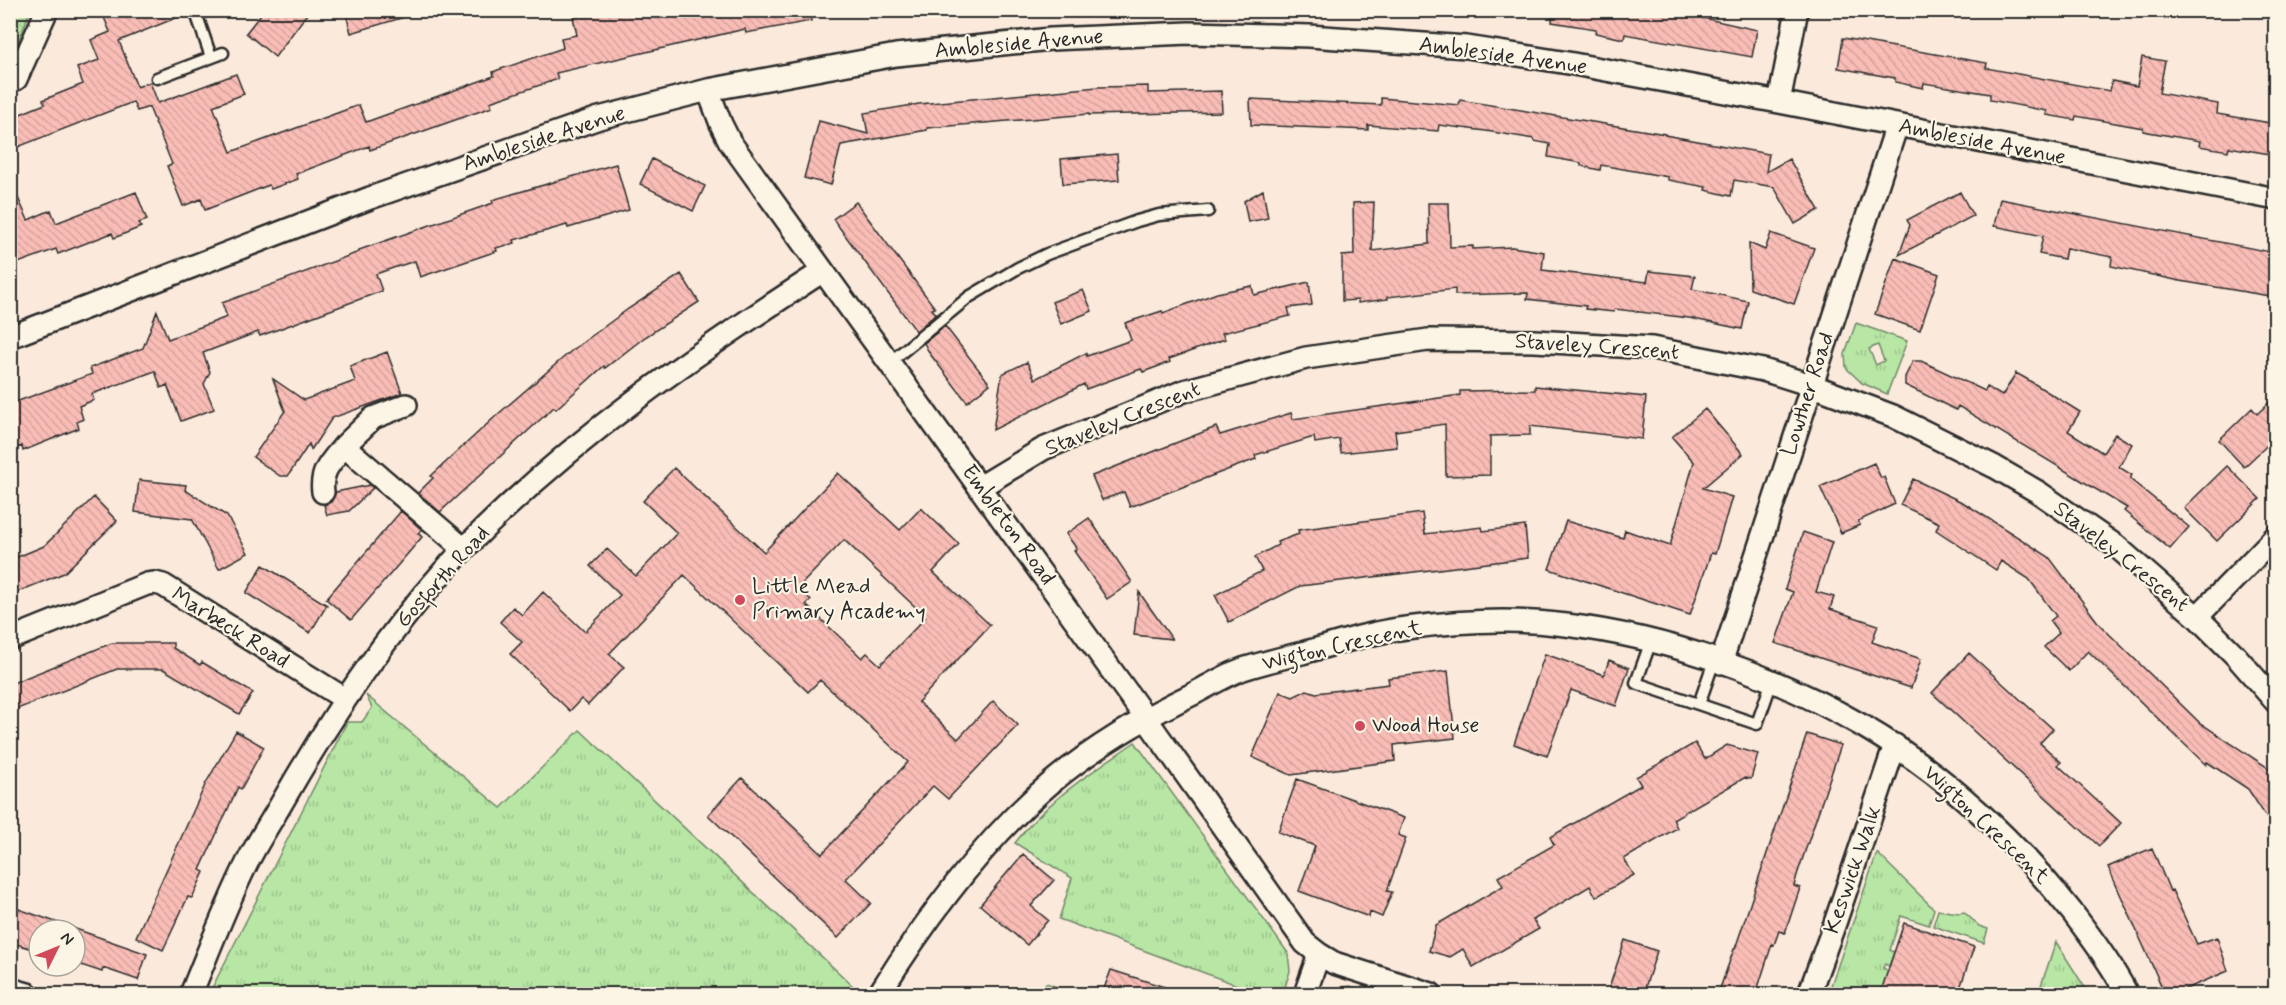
<svg xmlns="http://www.w3.org/2000/svg" width="2286" height="1005" font-family="Mynerve,sans-serif">
<defs>
<pattern id="grass-tufts" width="24" height="20" patternUnits="userSpaceOnUse" patternTransform="scale(1.5)"><rect width="24" height="20" fill="#b7e6a5"/><path d="M3 7l-1-3M5 7V3M7 7l1-3M15 17l-1-3M17 17v-4M19 17l1-3" fill="none" stroke="#9ec58e"/></pattern>
<pattern id="building-back-hatch" width="6" height="6" patternUnits="userSpaceOnUse" patternTransform="scale(1.5)"><rect width="6" height="6" fill="#f9bdb6"/><path d="M-1 5l2 2M0 0l6 6M5-1l2 2" fill="none" stroke="#d6a39d"/></pattern>
</defs>
<rect width="100%" height="100%" fill="#fbeadc"/>
<filter id="ink" filterUnits="userSpaceOnUse"><feTurbulence type="fractalNoise" baseFrequency=".0167" numOctaves="2"/><feDisplacementMap in="SourceGraphic" scale="12" xChannelSelector="R" yChannelSelector="G"/><feConvolveMatrix kernelMatrix="1 2 1 2 8 2 1 2 1" color-interpolation-filters="sRGB"/></filter>
<g filter="url(#ink)">
<!-- grass -->
<path fill="url(#grass-tufts)" stroke="#718868" stroke-width="1.5" fill-rule="evenodd" d="M11 10 30 11 11 61 10 11Z
M1856 323 1907 341 1887 394 1862 383 1846 368 1845 354ZM1878 345 1884 361 1876 365 1869 349Z
M366 695 501 808 580 730 854 987 851 994H209L347 722H362L372 708Z
M1135 742 1288 953 1290 971 1283 994H1261L1059 919 1072 878 1015 843C1047 800 1092 772 1135 742Z
M1877 853 1934 909 1929 925 1901 916 1890 950 1894 952 1889 966 1885 964 1883 968 1888 971 1880 994H1828Z
M1938 910 1959 913 1964 912 1979 926 1988 929 1984 943 1933 926Z
M2056 942 2089 994H2038Z
M1350 986 1376 994H1324L1335 988Z"/>
<!-- garden -->
<path fill="#b7e6a5" stroke="#718868" stroke-width="1.5" d="M1046 983 1077 994H1042Z"/>
<!-- building -->
<path fill="url(#building-back-hatch)" stroke="#2b2b2b" stroke-width="1.5" fill-rule="evenodd" d="M101 10H188V13L119 41 137 87 150 82 158 103 236 74 244 94 213 106 231 152 359 105 366 122 494 76 493 72 498 70 563 48 561 38 577 35 573 17 601 10H810L811 21 746 33 745 29 556 73 558 79 490 102 492 107 370 150 369 146 296 174 298 179 271 189 269 185 205 210 201 199 183 206 167 166 172 164 149 107 137 111 133 102 10 150V118L45 104 43 100 83 84 77 68 99 60 91 40 110 32Z
M264 10H310L275 57 246 33Z
M345 10H408V16L351 33Z
M1553 10H1668L1757 30 1752 57 1625 34 1624 39 1595 33 1596 29 1552 22Z
M1843 38 1987 63 1986 68 2110 91 2112 81 2137 86 2142 57 2165 61 2159 93 2218 104 2217 114 2276 124V155L2229 147 2228 151 2199 146 2200 141 2143 131V128L2076 116 2075 120 2046 115 2047 111 1990 100V94L1924 83 1923 88 1895 82V78L1838 68Z
M1148 86V93L1221 91 1222 112 1089 115V114L927 128V130L841 145 831 185 804 178 819 121 868 134 864 113 919 104 1098 87Z
M1381 98 1459 105 1460 100 1665 134V135L1769 154 1766 172 1789 159 1819 210 1795 224 1774 187 1734 180 1731 196 1705 190 1706 187 1668 180V177L1601 165 1600 170 1581 166V163L1548 157 1550 144 1534 141V139L1486 131 1439 125 1438 131 1368 125V130L1251 125 1250 99 1381 105Z
M1117 154 1119 180 1063 184 1061 159Z
M652 159 705 186 693 211 640 184Z
M616 164 629 210 568 228 567 225 514 240 515 243 496 248 497 251 420 277 415 261 396 267 376 274 382 291 260 336 258 332 203 353 210 372 204 384 214 409 181 421 167 385 161 388 155 371 92 394 94 400 79 406 83 419 77 422 79 428 23 451 22 446 10 450V404L92 374 90 368 143 348 157 311 168 339 227 317 222 303 359 252V250L493 203 492 200Z
M10 180 28 220 51 210 56 223 136 192 147 220 139 223 141 227 114 238 112 233 58 254 56 249 10 266Z
M1263 190 1268 218 1248 222 1244 201Z
M1960 192 1973 216 1899 255 1910 225 1907 220Z
M2000 199 2276 253V297L2180 281 2111 266 2112 257 2066 248 2064 259 2039 254 2043 236 1994 226Z
M856 202 935 308 932 309 936 314 916 331 833 219Z
M1374 202 1372 251 1429 244 1428 203H1449L1450 247 1473 246V249L1512 247 1544 252 1542 270 1647 282 1649 271 1695 276 1692 289 1748 301 1742 329 1689 318 1615 309 1614 312 1585 309 1586 306 1527 299 1528 293 1455 295V289L1387 297 1388 299 1358 303V300L1342 301V256L1354 255 1353 203Z
M1771 233 1814 248 1794 304 1750 289 1749 243 1765 250Z
M1895 258 1939 274 1920 330 1875 314Z
M681 274 699 302 645 337 605 368 604 366 556 409 554 407 440 512 418 493 433 478 431 476 497 415 570 352 628 309Z
M1309 282 1312 305 1288 308 1290 316 1222 333 1225 339 1169 359 1170 362 1143 372 1141 369 1086 389 1084 384 993 430 1002 374 1027 362 1035 379 1086 353 1087 356 1131 340 1125 323 1162 311 1163 313 1217 293 1252 286 1254 295Z
M1083 290 1092 311 1061 324 1052 302Z
M945 326 990 384 967 402 930 354 924 343Z
M387 352 402 393 332 418 311 450 309 444 288 476H280L253 457 285 411 273 379 304 400 355 381 350 366Z
M1913 361H1921L1985 391 1987 387 2002 396 2016 373 2025 378 2080 412 2068 431 2103 453 2115 434 2132 444 2119 467 2132 475 2130 479 2189 527 2170 549 2124 511 2127 508 1958 406 1956 410 1905 385V377Z
M1535 386 1646 397 1642 439 1530 426V435L1490 436V475L1446 476 1445 424 1395 431 1397 447 1341 453 1339 439 1315 443 1314 437 1255 455 1256 459 1130 507 1124 492 1102 500 1092 476 1216 427 1220 435 1291 413 1293 419 1460 395V391L1535 390Z
M2276 396V437L2244 467 2219 440 2252 408 2257 414Z
M1705 409 1743 454 1703 488 1732 497 1715 554 1711 553 1690 615 1549 569 1566 521 1623 538 1625 530 1670 546 1694 462 1672 437Z
M1874 463 1881 478 1884 477 1895 504 1858 521 1860 525 1841 533 1820 487Z
M2227 466 2260 499 2217 541 2184 508Z
M674 468 764 552 838 473 900 530 921 508 959 544 933 572 990 625 918 702 958 739 993 701 1018 725 948 799 933 786 846 879 871 903 838 938 708 815 742 778 822 854 908 762 820 680 808 692 684 575 609 654 624 667 588 705 581 699 570 711 510 654 522 642 500 622 513 607 522 615 543 592 585 632 620 595 590 566 607 549 636 576 677 533 643 501ZM844 540 926 617 880 665 867 653 862 658 806 605 811 600 798 588Z
M1913 479 1964 503 2049 557 2100 625 2200 723 2276 773V832L2248 789 2207 762 2206 765 2088 651 2069 671 2044 647 2059 633 2050 621 2056 616 2029 579 2001 561 1996 570 1936 530 1939 523 1900 505Z
M139 480 186 485 185 490 227 516 248 553 219 569 192 519 135 512Z
M370 485 373 488 349 511 327 515 324 505 331 502 336 492Z
M94 497 117 521 64 573 10 595V560L44 546Z
M401 511 422 530 418 533 422 537 351 620 326 599Z
M1422 513 1425 534 1482 527 1483 531 1525 526 1528 558 1300 586 1229 622 1215 595 1262 571 1255 557 1278 545 1277 542 1299 534 1298 530Z
M1089 518 1132 582 1107 599 1074 551 1077 549 1066 534Z
M1803 532 1832 542 1816 592 1834 597 1830 609 1878 625 1872 642 1921 659 1911 688 1775 643 1793 592 1785 589Z
M263 565 327 605 310 633 246 593Z
M1139 592 1172 639 1134 635Z
M112 643H173V648L200 665 202 662 253 693 239 714 163 669H117L10 712V684Z
M1969 653 2053 729 2040 743 2061 762 2058 765 2121 823 2099 846 1932 693Z
M1545 654 1604 675 1609 660 1629 668 1616 706 1571 690 1547 756 1514 744Z
M1448 671 1455 738 1394 745 1395 761 1291 775 1252 757 1280 692 1293 697 1307 690 1316 693 1389 684 1388 678Z
M236 731 264 747 241 789 238 787 200 870 204 872 192 898 188 897 163 950 136 937 206 783Z
M1807 734 1841 745 1797 875 1794 886 1800 888 1785 933 1779 931 1774 945 1772 944 1756 994H1718L1734 949H1735Z
M1695 743 1705 759 1727 745 1758 754 1751 779 1744 778 1673 819 1677 828 1624 859 1634 875 1596 897 1590 886 1533 920 1539 929 1473 967 1463 949 1450 957 1429 951 1436 925 1503 886 1498 877 1554 845 1550 837 1641 785 1636 777Z
M1297 779 1404 818 1398 835 1406 838 1387 891 1392 892 1382 917 1370 912 1369 917 1299 891 1315 846 1278 832Z
M2152 848 2170 891 2172 890 2197 944 2217 937 2228 971 2174 994H2165L2108 867Z
M1023 854 1054 880 1031 906 1048 920 1027 945 980 905Z
M10 906 147 954 138 980 103 968 102 972 75 963V930H39V951L10 942Z
M1904 923 1974 947 1958 994H1880Z
M1625 940 1657 951 1643 994H1607Z
M1111 970 1174 990 1173 994H1102Z"/>
<g fill="none" stroke-linecap="round" stroke-linejoin="round">
<defs>
<path id="lane" d="M195 10 211 57
M157 78 223 53
M890 362 969 297 1018 268 1047 254 1137 221 1159 215 1208 211
M1651 641 1636 683 1757 724 1772 681
M1699 704 1714 661"/>
<path id="street" d="M10 81 16 79 47 10
M708 90 721 124 730 142 1145 717 1305 943 1319 954
M1779 102 1797 10
M10 337 370 198 599 118 708 90 896 55 1051 39 1189 33 1309 36 1467 47 1568 63 1779 102 2276 199
M344 446 373 418 406 405
M980 487 1043 449 1184 391 1306 358 1428 340 1535 341 1652 348 1763 370 1811 385 1893 416 1995 467 2038 492 2116 546 2197 617 2234 654 2276 702
M323 492C320 471 331 462 344 446L464 549
M2197 617 2276 536
M10 639 147 584 155 583 163 585 345 699
M1721 663 1897 125
M10 989 28 994
M191 994C209 950 226 905 247 863 258 841 272 820 284 799 335 710 394 622 465 548 571 439 696 353 823 271
M879 994C926 919 984 839 1052 782 1095 746 1145 717 1195 693 1210 685 1226 675 1243 669 1262 663 1282 658 1302 653 1336 644 1371 632 1406 628 1458 621 1514 618 1566 625 1666 637 1775 675 1861 725 1944 773 2013 838 2072 912 2092 938 2112 965 2127 994
M1305 994 1319 954 1334 963 1431 994
M1809 994 1835 923 1895 745"/>
</defs>
<!-- lane casing -->
<use href="#lane" stroke="#2b2b2b" stroke-width="15"/>
<!-- street casing -->
<use href="#street" stroke="#2b2b2b" stroke-width="26"/>
<!-- lane -->
<use href="#lane" stroke="#fcf5e5" stroke-width="10"/>
<!-- street -->
<use href="#street" stroke="#fcf5e5" stroke-width="21"/>
</g>
</g>
<!-- markers -->
<g fill="#d1495b" stroke="#fcf5e5" stroke-width="2">
<circle cx="740" cy="600" r="6"/>
<circle cx="1360" cy="726" r="6"/>
</g>
<g text-anchor="middle" dominant-baseline="central" stroke-width="4.5" stroke-linejoin="round" paint-order="stroke">
<!-- street labels -->
<g font-size="22" fill="#2b2b2b" stroke="#fcf5e5">
<text transform="translate(1019 44) rotate(-5)">Ambleside Avenue</text>
<text transform="translate(1503 56) rotate(8)">Ambleside Avenue</text>
<text transform="translate(544 139) rotate(-18)">Ambleside Avenue</text>
<text transform="translate(1982 142) rotate(11)">Ambleside Avenue</text>
<text transform="translate(1597 347) rotate(4)">Staveley Crescent</text>
<text transform="translate(1808 394) rotate(-72)">Lowther Road</text>
<text transform="translate(1123 419) rotate(-22)">Staveley Crescent</text>
<text transform="translate(1008 525) rotate(54)">Embleton Road</text>
<text transform="translate(2121 557) rotate(38)">Staveley Crescent</text>
<text transform="translate(443 577) rotate(-48)">Gosforth Road</text>
<text transform="translate(230 628) rotate(32)">Marbeck Road</text>
<text transform="translate(1342 646) rotate(-13)">Wigton Crescent</text>
<text transform="translate(1986 825) rotate(43)">Wigton Crescent</text>
<text transform="translate(1853 870) rotate(-71)">Keswick Walk</text>
</g>
<!-- poi labels -->
<g font-size="22" fill="#2b2b2b" stroke="#fcf5e5" text-anchor="start">
<text x="752" y="587">Little Mead<tspan x="752" dy="25">Primary Academy</tspan></text>
<text x="1372" y="726">Wood House</text>
</g>
</g>
<!-- margin -->
<rect width="2286" height="1005" fill="none" stroke="#fcf5e5" stroke-width="36"/>
<rect x="18" y="18" width="2250" height="969" fill="none" stroke="#2b2b2b" stroke-width="2" filter="url(#ink)"/>
<!-- north arrow -->
<g transform="translate(57 948) rotate(47)"><circle r="28" fill="#fcf5e5" stroke="#a8a49b" stroke-width="1.5"/>
<path d="M0-4.5L10 22L0 15L-10 22Z" fill="#d1495b"/>
<text y="-9" font-size="16" font-weight="bold" text-anchor="middle" fill="#2b2b2b">N</text>
</g>
</svg>
